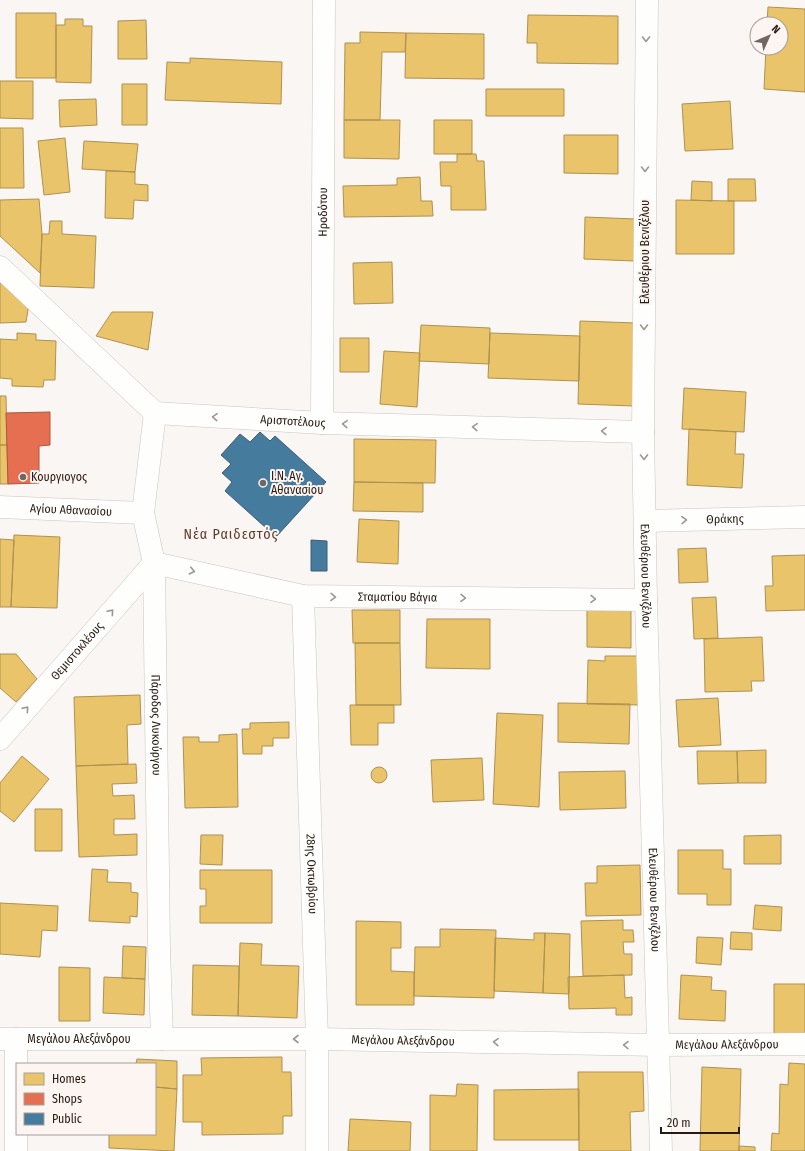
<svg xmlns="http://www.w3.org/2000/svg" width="805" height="1151" font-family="'Fira Sans Condensed',sans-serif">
<rect width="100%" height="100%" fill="#f9f6f4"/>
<!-- homes -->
<path fill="#e9c46a" stroke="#af9150" d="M768 7 805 9V92L764 89 766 48H781V24H767Z
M16 13H56V78H16Z
M528 15 618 16V64L537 63V43H527Z
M65 19H83V26H92L91 83 56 82V25H65Z
M146 20 147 59H118V21Z
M360 32 406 33 405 52H382L380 120H344L345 43H360Z
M406 33 484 34V79L405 78Z
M190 58 282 62 281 104 165 100 167 62 190 63Z
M0 81H33V119L0 118Z
M122 84H147V125H122Z
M486 89H564V116H486Z
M96 99 97 125 60 127 59 100Z
M730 101 733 149 685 151 682 104Z
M344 120H400L399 159 344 158Z
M434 120H472V154H434Z
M0 128H23L24 188H0Z
M564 135H618V174L564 173Z
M65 138 70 192 44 195 38 141Z
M84 141 138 144 135 172 82 169Z
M457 154H476L477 161H484L486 210H451V186H441L440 162H457Z
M106 171 135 172V184L148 185V201L134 200 133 219 105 218Z
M420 177 421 201H432L433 216 344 217 343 186 397 185V178Z
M728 179H755L756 201H728Z
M692 181 712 182V201L691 200Z
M39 199 42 234 40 273 0 236V200Z
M676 200 734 201V254H676Z
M585 217 635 219 634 261 584 259Z
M50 221H62V234L96 236 94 288 40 286 42 234H49Z
M392 262 393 303 354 304 353 263Z
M0 278 29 304 26 322 0 323Z
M112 312H153L148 350 96 336Z
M580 321 636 323 634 406 578 404Z
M421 325 490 328 489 364 419 361Z
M17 333 36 334V340L56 341 55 380H44L43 387 12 386V379L0 378V339L17 340Z
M490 333 580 336 579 381 488 378Z
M340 338H369V372H340Z
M384 351 420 353 417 407 380 404Z
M684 388 746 392 744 432 682 429Z
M0 396H6L7 445H0Z
M689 429 736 432 735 454H744L742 488 687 485Z
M354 439 436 440 435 483 354 482Z
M0 445H7L8 484H0Z
M354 482 423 483V512L353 511Z
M359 519 399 521 398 564 357 562Z
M14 535 60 537 57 608 11 607Z
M0 539 14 540 11 607H0Z
M706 548 708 582 679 583 678 549Z
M805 555V610L766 611 765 586H773L772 556Z
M716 597 718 638 694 639 692 598Z
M587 609H631V648L587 647Z
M352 610H400V643H353Z
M427 619H490V669L426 668Z
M762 637 764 681H751L752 691 705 692 704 639Z
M355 643H400L401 705H356Z
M0 654H16L37 679 16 702 0 688Z
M605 656H641L640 705 587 704 588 660 605 661Z
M140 695 141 724 127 725 128 764 76 766 74 697Z
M718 698 721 745 679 747 676 700Z
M558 703 630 704 629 744 558 742Z
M350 705H394V723H378V745H351Z
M497 713 543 715 539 807 493 804Z
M289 722V738H273V746H262V754H243L242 729H250V723Z
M237 734 238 807 185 808 183 737H199V742H219V735Z
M766 750V783H738L737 751Z
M697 751H737L738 783 698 784Z
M22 756 49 779 14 822 0 811V783Z
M482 758 484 800 433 802 431 760Z
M136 764 137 783 112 784 113 796 134 795 135 819H114V835L137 834V855L79 857 76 766Z
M371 775a8 8 0 1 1 16 0a8 8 0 1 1-16 0Z
M625 771 626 808 560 810 559 772Z
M35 809H62V851H35Z
M201 835H223L222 865 200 864Z
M781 835V864H744V836Z
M678 850H723V869H731V905H707V894H678Z
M640 865 641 915 586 916 585 883H597V866Z
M92 869 108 870 107 882 131 883V892L138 893 137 917 130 916V923L89 921Z
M200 870H272V923H200V906H206V889H200Z
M0 903 58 906 57 931 42 930 40 957 0 954Z
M755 905 782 907 781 931 753 929Z
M623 920V930H633L634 942H623L624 954H632V975L583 976 581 921Z
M356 921 401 922V948H391V971L414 972V1005H356Z
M440 929 496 930 494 998 414 996 415 947H440Z
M731 932 752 933V950L730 949Z
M534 933H545L543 993 494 991 495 938 534 940Z
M545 933 570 934 569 994 543 993Z
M697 937 723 938 721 965 696 963Z
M240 943 262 944 261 965 299 966 297 1018 238 1016Z
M123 946 146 947 145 979 122 978Z
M193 965 239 966 238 1016 192 1015Z
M59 967 90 968V1021H59Z
M624 975 625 998 632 997V1015H616V1008L569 1009 568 977Z
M681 975 712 977 711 990 726 991 725 1021 679 1019Z
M104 977 145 979 144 1015 103 1013Z
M774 984H805V1036L774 1035Z
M282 1057V1072H291L292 1116H283V1134L202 1135V1122H183V1075H202L201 1058Z
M137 1059 177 1061V1089L155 1087V1064H136Z
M789 1063 805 1064V1151H771L772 1133 779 1134 780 1084 788 1085Z
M702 1067 741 1069 739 1151H700Z
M578 1072H643L644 1111 630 1112 631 1151H579Z
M457 1084 478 1085 477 1151H430V1095L456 1096Z
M155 1087 177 1089 174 1151 109 1148V1134H155Z
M579 1089V1140H494V1090Z
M350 1119 411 1122 410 1151H348Z
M739 1146 755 1147V1151H739Z"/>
<!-- shops -->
<path fill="#e76f51" stroke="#ad563e" d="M50 412V445L39 446V483L8 484 6 413Z"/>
<!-- public -->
<path fill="#457b9d" stroke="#3c5e74" d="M260 432 270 441 275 436 326 482 276 537 225 491 232 482 222 473 231 464 221 455 240 434 250 442Z
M311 540 327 541V571H311Z"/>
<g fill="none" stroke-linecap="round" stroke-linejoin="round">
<defs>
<g id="street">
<path id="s1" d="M647 0 643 432 646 600 661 1151"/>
<path id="s2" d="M0 267 155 413 322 423 643 432"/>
<path id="s3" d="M155 413 143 513 154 563 159 948 162 1039"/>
<path id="s4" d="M322 423 324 0"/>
<path id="s5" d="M0 507 143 513"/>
<path id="s6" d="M645 521 805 517"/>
<path id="s7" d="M303 596 317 1039V1151"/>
<path id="s8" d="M0 739 154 563 303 596 646 600"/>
<path id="s9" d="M0 1039H317L659 1045 805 1044"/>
<path d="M16 1151V1039"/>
</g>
</defs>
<!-- street casing -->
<use href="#street" stroke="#ccc4c0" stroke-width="23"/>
<!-- street -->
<use href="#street" stroke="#fefefd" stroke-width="22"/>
</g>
<!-- one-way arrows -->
<defs><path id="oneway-chevron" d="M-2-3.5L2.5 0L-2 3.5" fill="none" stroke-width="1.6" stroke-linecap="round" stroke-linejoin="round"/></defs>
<g stroke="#9d9794">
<use href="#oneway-chevron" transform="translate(646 39) rotate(90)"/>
<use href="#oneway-chevron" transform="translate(645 169) rotate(90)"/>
<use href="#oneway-chevron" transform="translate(644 327) rotate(90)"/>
<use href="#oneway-chevron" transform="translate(215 417) rotate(-177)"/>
<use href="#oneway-chevron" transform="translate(345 424) rotate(-178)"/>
<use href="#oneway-chevron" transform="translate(475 427) rotate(-178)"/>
<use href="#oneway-chevron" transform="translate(604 431) rotate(-178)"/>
<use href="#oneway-chevron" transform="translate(644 457) rotate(89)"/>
<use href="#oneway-chevron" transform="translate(684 520) rotate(-2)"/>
<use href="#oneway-chevron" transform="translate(192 571) rotate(13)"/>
<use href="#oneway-chevron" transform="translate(333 597) rotate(1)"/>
<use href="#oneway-chevron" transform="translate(463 598) rotate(1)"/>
<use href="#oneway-chevron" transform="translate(593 599) rotate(1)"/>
<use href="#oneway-chevron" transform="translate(111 612) rotate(-49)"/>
<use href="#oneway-chevron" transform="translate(26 709) rotate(-49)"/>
<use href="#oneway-chevron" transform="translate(296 1039) rotate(180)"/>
<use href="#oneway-chevron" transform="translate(496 1042) rotate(-179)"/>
<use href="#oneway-chevron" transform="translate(626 1045) rotate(-179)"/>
</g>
<!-- markers -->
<g fill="#706762" stroke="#fcf5f1" stroke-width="1.5">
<circle cx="23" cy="477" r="4"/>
<circle cx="263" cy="483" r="4"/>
</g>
<g text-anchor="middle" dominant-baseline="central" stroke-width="4" stroke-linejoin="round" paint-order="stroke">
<!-- street labels -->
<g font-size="12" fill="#271a13" stroke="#fcf5f1">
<text stroke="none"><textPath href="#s4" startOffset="211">Ηροδότου</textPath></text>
<text transform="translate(645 252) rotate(-90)">Ελευθέριου Βενιζέλου</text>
<text stroke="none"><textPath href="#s2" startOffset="351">Αριστοτέλους</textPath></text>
<text stroke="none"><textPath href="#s5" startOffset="71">Αγίου Αθανασίου</textPath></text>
<text stroke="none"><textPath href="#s6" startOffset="80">Θράκης</textPath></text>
<text stroke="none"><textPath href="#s1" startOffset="576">Ελευθέριου Βενιζέλου</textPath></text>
<text stroke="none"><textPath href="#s8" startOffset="481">Σταματίου Βάγια</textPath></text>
<text stroke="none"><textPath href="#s8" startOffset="117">Θεμιστοκλέους</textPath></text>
<text stroke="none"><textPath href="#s3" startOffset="314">Πάροδος Λυκούργου</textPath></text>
<text stroke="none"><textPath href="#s7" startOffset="278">28ης Οκτωβρίου</textPath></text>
<text stroke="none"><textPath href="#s1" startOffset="900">Ελευθέριου Βενιζέλου</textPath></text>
<text stroke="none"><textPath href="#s9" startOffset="79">Μεγάλου Αλεξάνδρου</textPath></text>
<text stroke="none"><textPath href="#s9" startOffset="403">Μεγάλου Αλεξάνδρου</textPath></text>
<text stroke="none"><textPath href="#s9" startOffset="727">Μεγάλου Αλεξάνδρου</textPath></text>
</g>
<!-- poi labels -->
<g font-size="12" fill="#271a13" stroke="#fcf5f1" text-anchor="start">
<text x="271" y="476">Ι.Ν. Αγ.<tspan x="271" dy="14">Αθανασίου</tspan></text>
<text x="31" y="477">Κουργιογος</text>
</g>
<!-- quarter labels -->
<g font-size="14" letter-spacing="1" fill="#5a3c2d" stroke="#fcf5f1">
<text x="231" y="534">Νέα Ραιδεστός</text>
</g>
</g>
<!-- legend -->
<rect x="16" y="1063" width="140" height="72" fill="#fcf5f1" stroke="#a79d98"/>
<rect x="24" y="1073" width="20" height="12" fill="#e9c46a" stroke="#a79d98"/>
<text x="52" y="1083" font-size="12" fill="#271a13">Homes</text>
<rect x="24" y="1093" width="20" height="12" fill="#e76f51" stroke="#a79d98"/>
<text x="52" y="1103" font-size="12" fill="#271a13">Shops</text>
<rect x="24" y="1113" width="20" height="12" fill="#457b9d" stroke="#a79d98"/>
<text x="52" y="1123" font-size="12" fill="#271a13">Public</text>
<!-- north arrow -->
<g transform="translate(769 36) rotate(45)"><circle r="19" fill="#fcf5f1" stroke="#a79d98"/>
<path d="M0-3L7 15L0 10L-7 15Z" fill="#706762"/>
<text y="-6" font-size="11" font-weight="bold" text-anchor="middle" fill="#271a13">N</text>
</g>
<!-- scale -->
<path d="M661 1127v6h78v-6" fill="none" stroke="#271a13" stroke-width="2"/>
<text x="667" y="1127" font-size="12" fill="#271a13" stroke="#fcf5f1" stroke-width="3" paint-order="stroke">20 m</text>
</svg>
